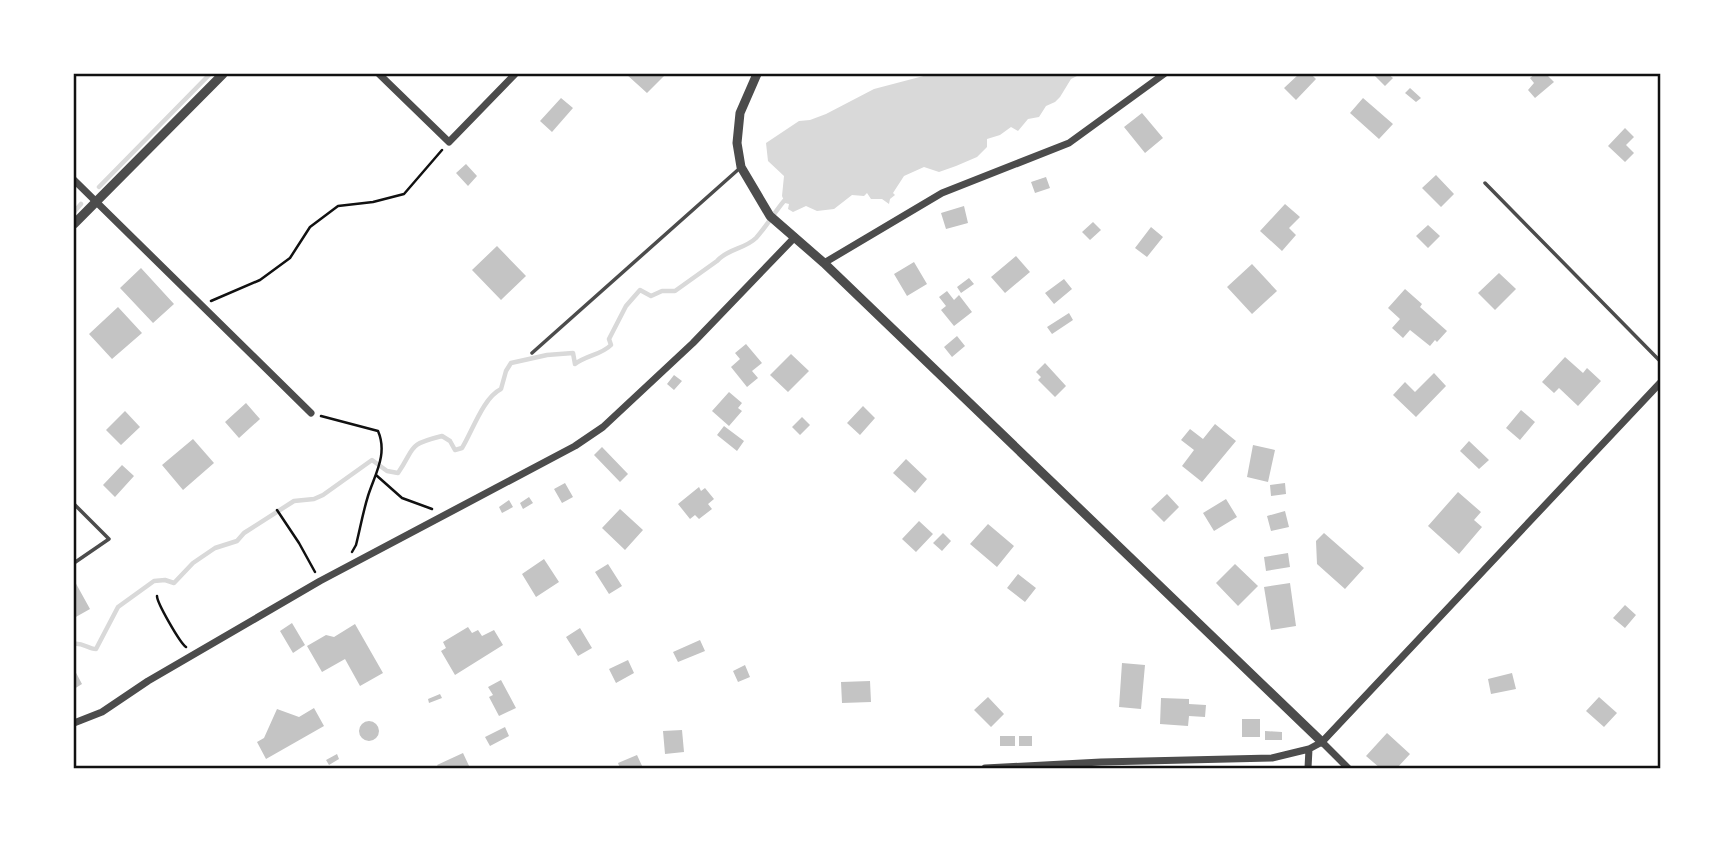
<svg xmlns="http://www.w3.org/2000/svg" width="1734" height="842" font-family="'PT Sans Narrow',sans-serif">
<rect width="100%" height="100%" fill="#fff"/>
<!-- water -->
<path fill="#d9d9d9" d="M931 74H1081L1071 79 1060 97 1055 102 1046 106 1039 117 1028 119 1018 131 1011 127 1000 135 987 139V147L977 157 956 166 939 172 924 167 904 176 893 193 895 195 890 199 889 204 882 199H871L867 193 864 196 852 195 834 209 817 211 806 206 793 212 788 209 789 204 785 203 782 196 784 176 768 161 766 143 799 121 810 120 826 114 874 89Z"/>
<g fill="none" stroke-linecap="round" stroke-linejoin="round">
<!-- stream -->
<path stroke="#d9d9d9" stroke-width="4.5" d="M99 187 210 74
M74 212 81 204
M74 644C82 642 88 649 96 649L118 607 154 581 165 580 174 583 193 563 215 548 237 541 244 533 294 501 314 499 323 495 372 460 387 471 398 473C416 447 406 445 442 436L450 441 455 450 462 448C473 430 483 398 501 389L506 371 511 363 547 355 573 353 575 364C587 355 601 355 611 345L609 339 626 306 640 290 651 296 662 291H675L717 261C727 249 745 249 756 238 766 227 774 213 784 201"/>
</g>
<!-- building -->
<path fill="#c4c4c4" d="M626 74H662L664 76 647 93Z
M1299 74H1311L1316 79 1296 100 1284 88Z
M1373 74H1388L1393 78 1385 86Z
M1535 74H1546L1554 82 1535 98 1528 90 1534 83 1530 78Z
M1410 88 1421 98 1416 102 1405 93Z
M561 98 573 108 552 132 540 121Z
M1363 98 1393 124 1379 139 1350 113Z
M1142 113 1163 138 1145 153 1124 127Z
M1625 128 1634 137 1626 145 1634 153 1625 162 1608 146Z
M466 164 477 176 468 186 456 173Z
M1436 175 1454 194 1441 207 1422 188Z
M1046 177 1050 188 1035 193 1031 182Z
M1285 204 1300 217 1289 228 1296 235 1282 251 1260 231Z
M964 206 968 223 946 229 941 213Z
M1093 222 1101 230 1090 240 1082 232Z
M1428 225 1440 236 1428 248 1416 236Z
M1151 227 1163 237 1147 257 1135 248Z
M497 246 526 276 501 300 472 270Z
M1016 256 1030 272 1005 293 991 277Z
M914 262 927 284 907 296 894 274Z
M1252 264 1277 291 1252 314 1227 287Z
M141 268 174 304 153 323 120 288Z
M1499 273 1516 289 1495 310 1478 293Z
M969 278 974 284 961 293 957 287Z
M1064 279 1072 289 1054 304 1045 293Z
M1405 289 1422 304 1420 307 1447 331 1437 342 1435 340 1430 346 1410 330 1403 338 1392 328 1400 319 1388 308Z
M947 291 954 300 959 295 972 312 954 326 941 310 946 306 939 297Z
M118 307 142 333 112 359 89 334Z
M1069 313 1073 320 1052 334 1047 327Z
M957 336 965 346 952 357 944 347Z
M746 344 762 363 752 371 758 378 747 387 731 367 740 359 735 353Z
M791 354 809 371 788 392 770 375Z
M1565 357 1583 373 1587 368 1601 381 1578 406 1559 388 1554 393 1542 382Z
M1045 363 1066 386 1055 397 1038 380 1041 377 1036 372Z
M1434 373 1446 386 1416 417 1393 395 1405 382 1415 392Z
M674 375 682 381 674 390 667 384Z
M729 392 742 403 738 408 742 411 729 426 712 411Z
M246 403 260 419 239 438 225 422Z
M863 406 875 418 860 435 847 423Z
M1521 410 1535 422 1520 440 1506 428Z
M125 411 140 427 121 445 106 430Z
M802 417 810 425 800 435 792 427Z
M1215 424 1236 441 1202 482 1182 466 1194 450 1181 440 1190 429 1203 439Z
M724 426 744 441 737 451 717 435Z
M193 439 214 463 183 490 162 465Z
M1469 441 1489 460 1479 469 1460 451Z
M1253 445 1275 450 1268 482 1247 477Z
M602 447 628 474 620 482 594 455Z
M906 459 927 479 915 493 893 473Z
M122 465 134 476 115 497 103 485Z
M565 483 573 497 562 503 554 489Z
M1285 483 1286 494 1271 496 1270 485Z
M699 487 701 491 705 488 714 499 708 504 712 509 699 519 695 515 690 519 678 504Z
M1458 492 1481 512 1474 520 1482 527 1459 554 1428 526Z
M1167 494 1179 507 1164 522 1151 509Z
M529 497 533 503 523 509 520 503Z
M1226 499 1237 517 1214 531 1203 513Z
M509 500 513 507 502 513 499 507Z
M620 509 643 530 625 550 602 528Z
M1285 511 1289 527 1271 531 1267 516Z
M919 521 933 534 916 552 902 539Z
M988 524 1014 546 997 567 970 544Z
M943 533 951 541 942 551 933 543Z
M1324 533 1364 568 1345 589 1317 564 1316 541Z
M1288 553 1290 567 1266 571 1264 557Z
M544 559 559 582 536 597 522 574Z
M608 564 622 586 609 594 595 572Z
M1235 564 1258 586 1238 606 1216 583Z
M1018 574 1036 588 1025 602 1007 588Z
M74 580 90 609 74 618Z
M1290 583 1296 626 1271 630 1264 587Z
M1625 605 1636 615 1625 628 1613 618Z
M292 623 305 645 293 653 280 631Z
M355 624 383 673 360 686 345 659 322 672 307 646 326 635 334 637Z
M468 627 472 633 478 630 482 636 494 630 503 645 455 675 441 651 446 648 443 642Z
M580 628 592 648 578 656 566 637Z
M700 640 705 651 678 662 673 652Z
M628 660 634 673 616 683 609 669Z
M1122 663 1145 665 1141 709 1119 707Z
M745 665 750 677 738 682 733 671Z
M74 669 82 684 74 689Z
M1512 673 1516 689 1491 694 1488 679Z
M501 680 516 708 499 716 489 697 493 695 488 687Z
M870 681 871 702 842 703 841 682Z
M440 694 442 698 429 703 428 699Z
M988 697 1004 714 991 727 974 710Z
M1599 697 1617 713 1604 727 1586 711Z
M1161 698 1189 699V704L1206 705 1205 717 1189 716 1188 726 1160 724Z
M314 708 324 726 266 759 257 742 264 738 277 709 299 717Z
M1242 719H1260V737H1242Z
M359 731a10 10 0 1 1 20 0a10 10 0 1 1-20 0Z
M505 727 509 736 490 746 485 737Z
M682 730 684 752 665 754 663 731Z
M1265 731 1282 732V740H1265Z
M1387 733 1410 754 1397 768H1380L1366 756Z
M1000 736H1015V746H1000Z
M1019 736H1032V746H1019Z
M463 753 470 768H439L437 765Z
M337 754 339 759 329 765 326 760Z
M637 755 643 768H620L618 763Z"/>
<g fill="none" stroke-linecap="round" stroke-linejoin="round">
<!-- path -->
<path stroke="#111" stroke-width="2.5" d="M211 301 260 280 290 258 310 227 338 206 373 202 404 194 442 150
M321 416 378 431C388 454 375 474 368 496 363 512 360 529 356 545L352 552
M376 475 402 498 432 509
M277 510 299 543 315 572
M157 596C157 603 180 643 186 647"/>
<!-- service -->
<path stroke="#4c4c4c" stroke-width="3.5" d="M1485 183 1660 361
M532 353 740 168
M74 504 109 539 74 563"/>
<!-- minor -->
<path stroke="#4c4c4c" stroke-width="7" d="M379 74 449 142 515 74
M74 180 311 413
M824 263 942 193 1069 143 1164 74
M74 723 102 712 148 681 320 581 575 446 603 427 693 343 795 237
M1322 742 1348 768
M985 768 1101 762 1272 758 1309 749
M1308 768 1309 749 1322 742 1660 383"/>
<!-- tertiary -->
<path stroke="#4c4c4c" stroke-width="9" d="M757 74 740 113 737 143 741 167 770 216 824 263 1322 742
M74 224 223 74"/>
</g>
<!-- border -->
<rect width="1734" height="842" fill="none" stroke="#ffffff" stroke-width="150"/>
<rect x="75" y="75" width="1584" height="692" fill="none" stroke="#111" stroke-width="2.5"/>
</svg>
